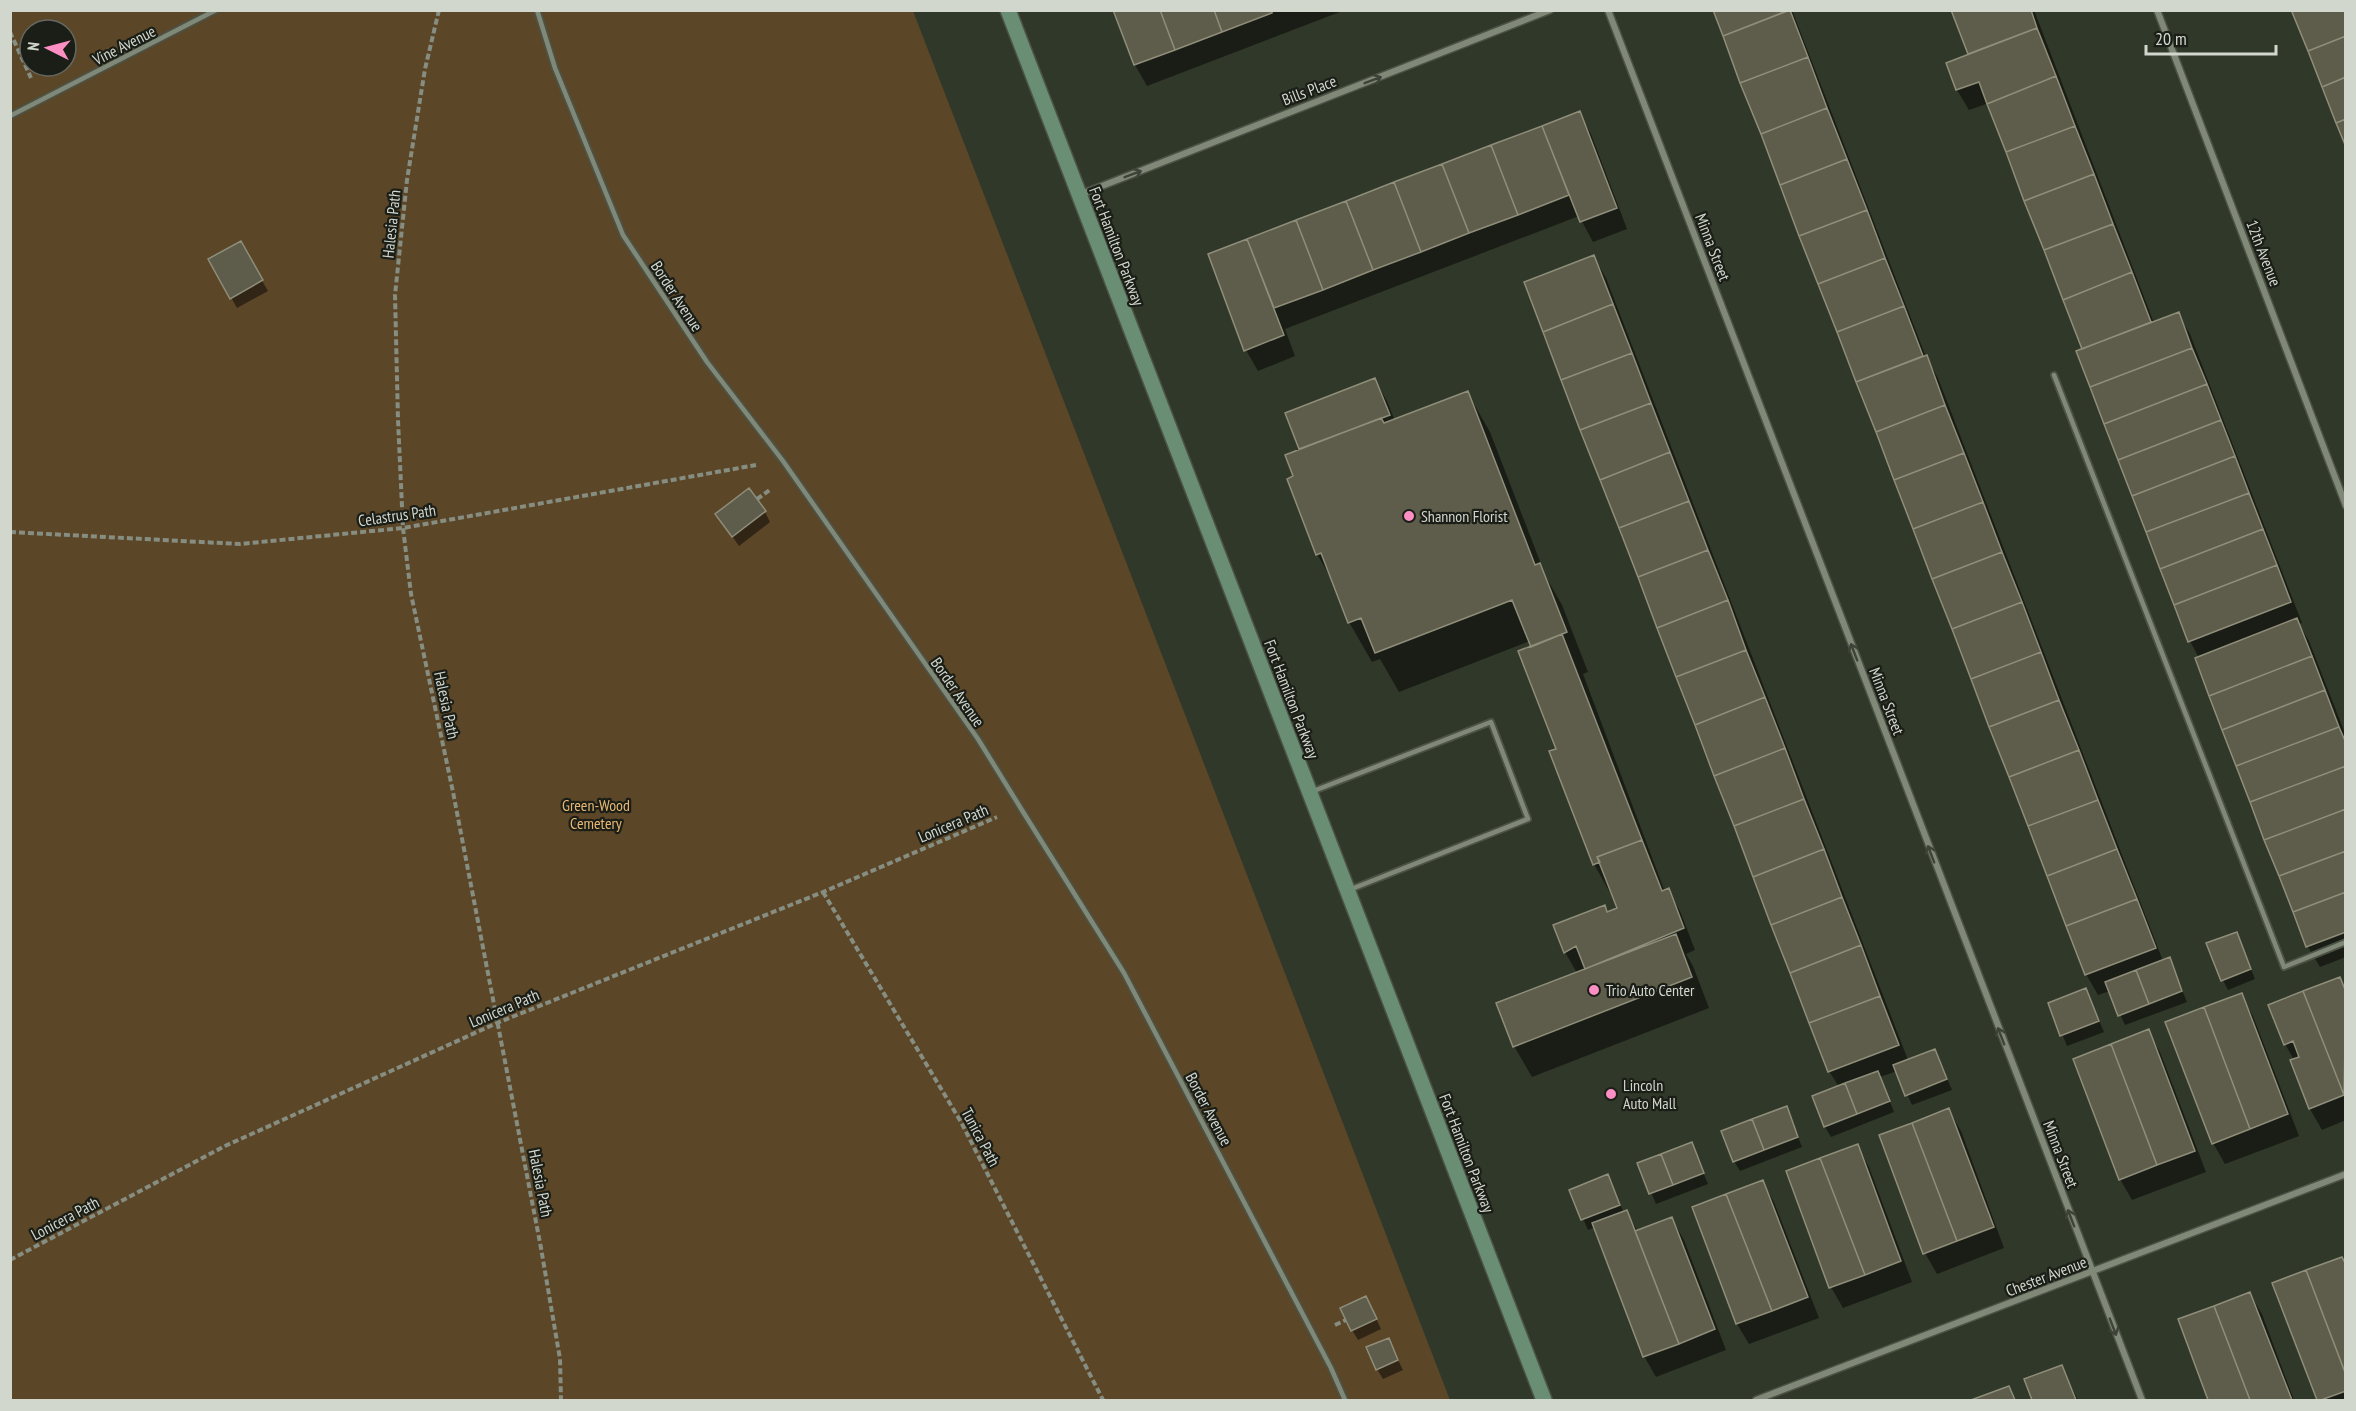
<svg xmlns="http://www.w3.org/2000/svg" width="2356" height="1411" font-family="'PT Sans Narrow',sans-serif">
<rect width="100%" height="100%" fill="#303829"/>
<!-- green -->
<path fill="#5c4628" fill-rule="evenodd" d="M10 11H913L1450 1400H11ZM30 30H66V66H30Z"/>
<!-- shadow -->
<path fill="#0007" d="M1114 10H1345L1147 86 1135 65Z
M1714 10H1792L1926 357 1938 378 2163 961 2169 959 2187 1002 2125 1025 2110 991 2098 995 2086 974Z
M1953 10H2034L2154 323 2178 314 2190 334 2302 623 2299 624 2309 641 2346 736V957L2320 967 2308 947 2197 659 2199 658 2190 641 2084 350 1989 103 1969 110 1957 90 1948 64 1970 55Z
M1579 113 1591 134 1627 229 1593 242 1579 216 1285 329 1295 356 1258 371 1246 350 1210 255Z
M240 243 268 291 237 308 210 260Z
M1594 257 1606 278 1908 1060 1935 1050 1952 1090 1912 1105 1897 1071 1880 1077 1894 1112 1831 1137 1825 1127 1839 1087 1829 1071Z
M1375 380 1387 401 1395 421 1467 392 1490 432 1546 577 1562 605 1588 672 1583 674 1665 892 1668 890 1680 911 1695 950 1686 954 1693 966 1709 1008 1532 1077 1514 1046 1577 973 1565 952 1555 926 1604 906 1608 913 1619 909 1594 864 1557 750 1530 641 1399 692 1380 659 1372 662 1349 622 1335 585 1317 554 1295 477 1302 450 1287 414Z
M765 512 770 522 739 546 717 514Z
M2236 933 2255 979 2228 990 2223 980Z
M2339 979 2346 990V1120L2322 1130 2310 1109 2292 1061 2294 1060 2285 1044Z
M2086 990 2104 1032 2067 1046 2050 1004Z
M2241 995 2253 1016 2299 1136 2225 1164 2213 1143Z
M2148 1031 2160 1052 2206 1172 2132 1200 2120 1179Z
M1786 1108 1802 1147 1740 1171 1734 1161Z
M1949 1110 1961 1131 2004 1248 1937 1274 1925 1253Z
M1691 1144 1708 1184 1656 1204 1639 1164Z
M1857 1146 1869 1167 1912 1282 1843 1308 1831 1287 1788 1172Z
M1608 1176 1624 1213 1627 1212 1638 1232 1672 1219 1684 1240 1726 1350 1656 1377 1644 1356 1595 1227 1588 1230 1571 1191Z
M1762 1181 1774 1202 1819 1318 1749 1344 1737 1324 1693 1208Z
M2346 1265V1400H2318L2274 1284Z
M2250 1294 2262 1314 2294 1400H2210L2180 1320Z
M1371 1308 1381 1329 1358 1340 1352 1330Z
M1388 1340 1403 1370 1383 1379 1377 1369Z
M2061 1366 2078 1400H2033L2025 1380Z
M2008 1388 2016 1400H1975Z"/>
<!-- building -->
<path fill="#5e5c4a" stroke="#8f8e7a" stroke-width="1.5" d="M1113 10H1160L1175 50 1134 65Z
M1160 10H1214L1222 32 1175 50Z
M1214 10H1272V13L1222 32Z
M1713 10H1789L1723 36Z
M1790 10 1808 57 1740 83 1723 36Z
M1951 10H2031L2037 28 1968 54Z
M2296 10H2346V36L2308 51 2292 12Z
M2037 28 2056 76 1987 104 1979 82 1956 90 1946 63Z
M2346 36V77L2322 87 2308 51Z
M1808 57 1827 108 1761 134 1740 83Z
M2056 76 2075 126 2006 152 1987 104Z
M2346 77V119L2336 123 2322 87Z
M1827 108 1847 159 1780 185 1761 134Z
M1580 111 1617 208 1580 222 1542 126Z
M2346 119V147L2336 123Z
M1542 126 1569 195 1518 215 1491 145Z
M2075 126 2094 174 2024 201 2006 152Z
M1491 145 1518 215 1469 233 1442 164Z
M1847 159 1867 210 1799 236 1780 185Z
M1442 164 1469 233 1421 252 1394 182Z
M2094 174 2113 224 2044 250 2024 201Z
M1394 182 1421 252 1373 270 1346 201Z
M1346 201 1373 270 1323 290 1296 220Z
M1867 210 1885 258 1818 284 1799 236Z
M1296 220 1323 290 1274 308 1247 239Z
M2113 224 2132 272 2063 300 2044 250Z
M1247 239 1284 335 1244 351 1208 254Z
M241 241 263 280 230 299 208 259Z
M1594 255 1613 304 1543 332 1524 282Z
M1885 258 1904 306 1837 332 1818 284Z
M2132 272 2151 322 2082 349 2063 300Z
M1613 304 1632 353 1561 380 1543 332Z
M1904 306 1923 356 1856 382 1837 332Z
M2179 312 2192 348 2090 387 2076 351Z
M2192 348 2207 384 2104 424 2090 387Z
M1632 353 1651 403 1580 430 1561 380Z
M1927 355 1945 405 1876 432 1856 382Z
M1375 378 1390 415 1299 449 1285 413Z
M2207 384 2221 420 2118 460 2104 424Z
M1468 391 1535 565 1540 563 1567 632 1531 647 1512 600 1375 653 1361 618 1348 623 1321 553 1316 555 1287 479 1293 476 1285 455 1381 418 1384 423Z
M1651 403 1670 452 1600 480 1580 430Z
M1945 405 1964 453 1894 480 1876 432Z
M2221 420 2235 456 2132 496 2118 460Z
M1670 452 1689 501 1619 528 1600 480Z
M1964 453 1983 502 1913 529 1894 480Z
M2235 456 2249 493 2146 532 2132 496Z
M749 488 766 511 732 537 715 514Z
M2249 493 2263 529 2160 569 2146 532Z
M1689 501 1708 550 1638 577 1619 528Z
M1983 502 2002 552 1932 579 1913 529Z
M2263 529 2277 565 2174 605 2160 569Z
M1708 550 1728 600 1657 628 1638 577Z
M2002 552 2022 602 1952 629 1932 579Z
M2277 565 2291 602 2188 642 2174 605Z
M1728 600 1746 650 1676 677 1657 628Z
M2022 602 2041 652 1971 679 1952 629Z
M2297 618 2312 656 2209 696 2195 658Z
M1562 634 1642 840 1597 857 1600 862 1593 865 1549 751 1556 749 1518 651Z
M1746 650 1765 697 1695 725 1676 677Z
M2041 652 2059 700 1989 727 1971 679Z
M2312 656 2325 690 2222 730 2209 696Z
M2325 690 2339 727 2236 766 2222 730Z
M1765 697 1785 748 1714 776 1695 725Z
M2059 700 2079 750 2009 777 1989 727Z
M2339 727 2346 743V766L2250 802 2236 766Z
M1785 748 1804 799 1734 826 1714 776Z
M2079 750 2098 800 2028 826 2009 777Z
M2346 766V809L2264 840 2250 802Z
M1804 799 1824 849 1753 877 1734 826Z
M2098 800 2117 849 2047 876 2028 826Z
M2346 809V851L2279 876 2264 840Z
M1642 840 1662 891 1669 888 1684 928 1585 969 1576 946 1564 953 1553 925 1605 905 1607 912 1617 908 1597 857Z
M1824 849 1842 897 1771 925 1753 877Z
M2117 849 2137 899 2066 926 2047 876Z
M2346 851V892L2293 912 2279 876Z
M2346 892V932L2306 947 2293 912Z
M1842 897 1861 945 1790 973 1771 925Z
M2137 899 2156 948 2085 975 2066 926Z
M2237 932 2251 969 2221 981 2206 943Z
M1676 934 1692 977 1513 1047 1496 1003Z
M1861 945 1880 996 1809 1023 1790 973Z
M2170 957 2182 991 2149 1004 2136 970Z
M2136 970 2149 1004 2118 1016 2105 982Z
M2340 977 2346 992 2344 1095 2303 991Z
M2086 988 2099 1021 2060 1036 2048 1003Z
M2303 991 2344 1095 2309 1109 2290 1060 2299 1057 2293 1041 2284 1045 2268 1005Z
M2242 993 2288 1114 2250 1129 2204 1007Z
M1880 996 1899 1045 1828 1072 1809 1023Z
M2204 1007 2250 1129 2212 1144 2165 1022Z
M2149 1029 2195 1151 2157 1165 2111 1044Z
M2111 1044 2157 1165 2119 1180 2073 1059Z
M1935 1049 1947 1079 1905 1096 1893 1065Z
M1878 1071 1890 1101 1857 1114 1845 1083Z
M1845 1083 1857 1114 1824 1127 1812 1096Z
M1787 1106 1798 1137 1764 1150 1752 1119Z
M1949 1108 1994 1227 1957 1241 1912 1123Z
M1752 1119 1764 1150 1733 1162 1721 1131Z
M1912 1123 1957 1241 1923 1254 1879 1135Z
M1692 1142 1704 1173 1673 1185 1661 1154Z
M1858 1144 1901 1261 1865 1275 1820 1158Z
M1661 1154 1673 1185 1649 1194 1637 1163Z
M1820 1158 1865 1275 1829 1288 1786 1171Z
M1608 1174 1620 1205 1581 1220 1569 1190Z
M1763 1180 1808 1297 1772 1311 1726 1194Z
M1726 1194 1772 1311 1736 1324 1692 1207Z
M1627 1210 1679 1344 1643 1357 1592 1223Z
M1672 1217 1715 1329 1679 1344 1635 1231Z
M2342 1257 2346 1265V1375L2306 1270Z
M2306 1270 2346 1375V1391L2321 1400H2317L2272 1283Z
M2250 1292 2292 1400H2250L2214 1306Z
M1366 1296 1377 1319 1351 1331 1340 1308Z
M2214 1306 2250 1400H2208L2178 1319Z
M1389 1338 1398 1360 1376 1370 1366 1347Z
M2062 1365 2076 1400H2032L2024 1379Z
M2009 1386 2015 1400H1971Z"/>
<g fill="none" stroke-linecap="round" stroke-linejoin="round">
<defs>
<path id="lane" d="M537 10 555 68 623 235 707 362 783 461 978 739 1020 807 1124 973 1331 1368 1345 1400
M10 116 216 10
M2054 375 2284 967 2346 942
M1311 792 1491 722 1528 819 1349 890"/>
<path id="street" d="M1608 10 2142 1400
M2157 10 2346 506
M1079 195 1550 10
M1756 1400 2346 1174"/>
<path id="secondary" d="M1008 10 1544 1400"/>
</defs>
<!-- lane casing -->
<use href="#lane" stroke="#4c5346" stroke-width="8"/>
<!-- street casing -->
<use href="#street" stroke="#4c5346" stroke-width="9"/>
<!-- secondary casing -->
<use href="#secondary" stroke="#4c5346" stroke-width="18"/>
<!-- path -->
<path stroke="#868d81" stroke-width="4" stroke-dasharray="6 3" stroke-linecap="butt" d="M439 10 425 69 407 180 395 295 398 420 403 528 411 594 453 792 541 1248 560 1359 561 1400
M10 32 31 78
M757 499 771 489
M10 532 240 544 403 528 756 465
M823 892 961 1122 1103 1400
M10 1260 225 1146 497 1023 823 892 997 817
M1335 1325 1346 1320"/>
<!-- lane -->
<use href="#lane" stroke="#808978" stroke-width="4.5"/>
<!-- street -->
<use href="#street" stroke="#808978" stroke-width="6"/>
<!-- secondary -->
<use href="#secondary" stroke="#698e74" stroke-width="15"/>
</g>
<!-- one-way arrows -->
<defs><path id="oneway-shaft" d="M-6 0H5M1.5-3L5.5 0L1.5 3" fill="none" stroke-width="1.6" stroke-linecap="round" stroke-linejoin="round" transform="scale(1.5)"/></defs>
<g stroke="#3e4339">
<use href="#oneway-shaft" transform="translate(1373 80) rotate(-21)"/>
<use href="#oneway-shaft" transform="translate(1133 174) rotate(-21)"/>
<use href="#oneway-shaft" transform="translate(1854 652) rotate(-111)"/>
<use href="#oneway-shaft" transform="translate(1931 854) rotate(-111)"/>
<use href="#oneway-shaft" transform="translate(2001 1036) rotate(-111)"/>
<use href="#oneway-shaft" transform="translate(2071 1218) rotate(-111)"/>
<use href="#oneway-shaft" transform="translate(2113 1327) rotate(69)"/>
</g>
<!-- markers -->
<g fill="#fb8fc4" stroke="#1a1e17" stroke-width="2">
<circle cx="1409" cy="516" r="6"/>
<circle cx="1594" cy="990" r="6"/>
<circle cx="1611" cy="1094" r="6"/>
</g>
<g text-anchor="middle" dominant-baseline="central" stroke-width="4.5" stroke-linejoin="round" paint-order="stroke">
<!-- street labels -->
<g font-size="16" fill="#d2d7ce" stroke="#1a1e17">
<text transform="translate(124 45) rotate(-27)">Vine Avenue</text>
<text transform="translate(1309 90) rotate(-21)">Bills Place</text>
<text transform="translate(391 224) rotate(-84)">Halesia Path</text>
<text transform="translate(1117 246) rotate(69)">Fort Hamilton Parkway</text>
<text transform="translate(1713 247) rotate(69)">Minna Street</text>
<text transform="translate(2264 253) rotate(69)">12th Avenue</text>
<text transform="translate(677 296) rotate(57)">Border Avenue</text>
<text transform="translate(397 515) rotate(-8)">Celastrus Path</text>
<text transform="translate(958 692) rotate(55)">Border Avenue</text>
<text transform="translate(1292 699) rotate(69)">Fort Hamilton Parkway</text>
<text transform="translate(1887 701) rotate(69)">Minna Street</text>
<text transform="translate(447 705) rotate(78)">Halesia Path</text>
<text transform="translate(953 823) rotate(-23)">Lonicera Path</text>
<text transform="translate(504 1008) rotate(-23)">Lonicera Path</text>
<text transform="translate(1209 1109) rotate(62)">Border Avenue</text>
<text transform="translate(981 1137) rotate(62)">Tunica Path</text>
<text transform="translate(1467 1153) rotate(69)">Fort Hamilton Parkway</text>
<text transform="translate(2061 1154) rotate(69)">Minna Street</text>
<text transform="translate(541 1183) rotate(79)">Halesia Path</text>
<text transform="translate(65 1218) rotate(-28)">Lonicera Path</text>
<text transform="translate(2046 1276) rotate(-21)">Chester Avenue</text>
</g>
<!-- poi labels -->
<g font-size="16" fill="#d2d7ce" stroke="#1a1e17" text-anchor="start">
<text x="1421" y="516">Shannon Florist</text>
<text x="1606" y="990">Trio Auto Center</text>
<text x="1623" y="1085">Lincoln<tspan x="1623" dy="18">Auto Mall</tspan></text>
</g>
<!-- park labels -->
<g font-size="16" fill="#e9b772" stroke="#1a1e17">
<text x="596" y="805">Green-Wood<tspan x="596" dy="18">Cemetery</tspan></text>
</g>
</g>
<!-- border -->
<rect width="2356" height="1411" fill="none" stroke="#d2d7ce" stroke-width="24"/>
<!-- north arrow -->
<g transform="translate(48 48) rotate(276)"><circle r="28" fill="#1a1e17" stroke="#646860" stroke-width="1.5"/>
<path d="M0-4.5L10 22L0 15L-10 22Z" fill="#fb8fc4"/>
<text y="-9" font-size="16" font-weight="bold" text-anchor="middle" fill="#d2d7ce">N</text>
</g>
<!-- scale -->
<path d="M2146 45v9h130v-9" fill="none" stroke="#d2d7ce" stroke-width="3"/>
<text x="2155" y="45" font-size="18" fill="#d2d7ce" stroke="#1a1e17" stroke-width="4.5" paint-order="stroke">20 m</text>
</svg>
